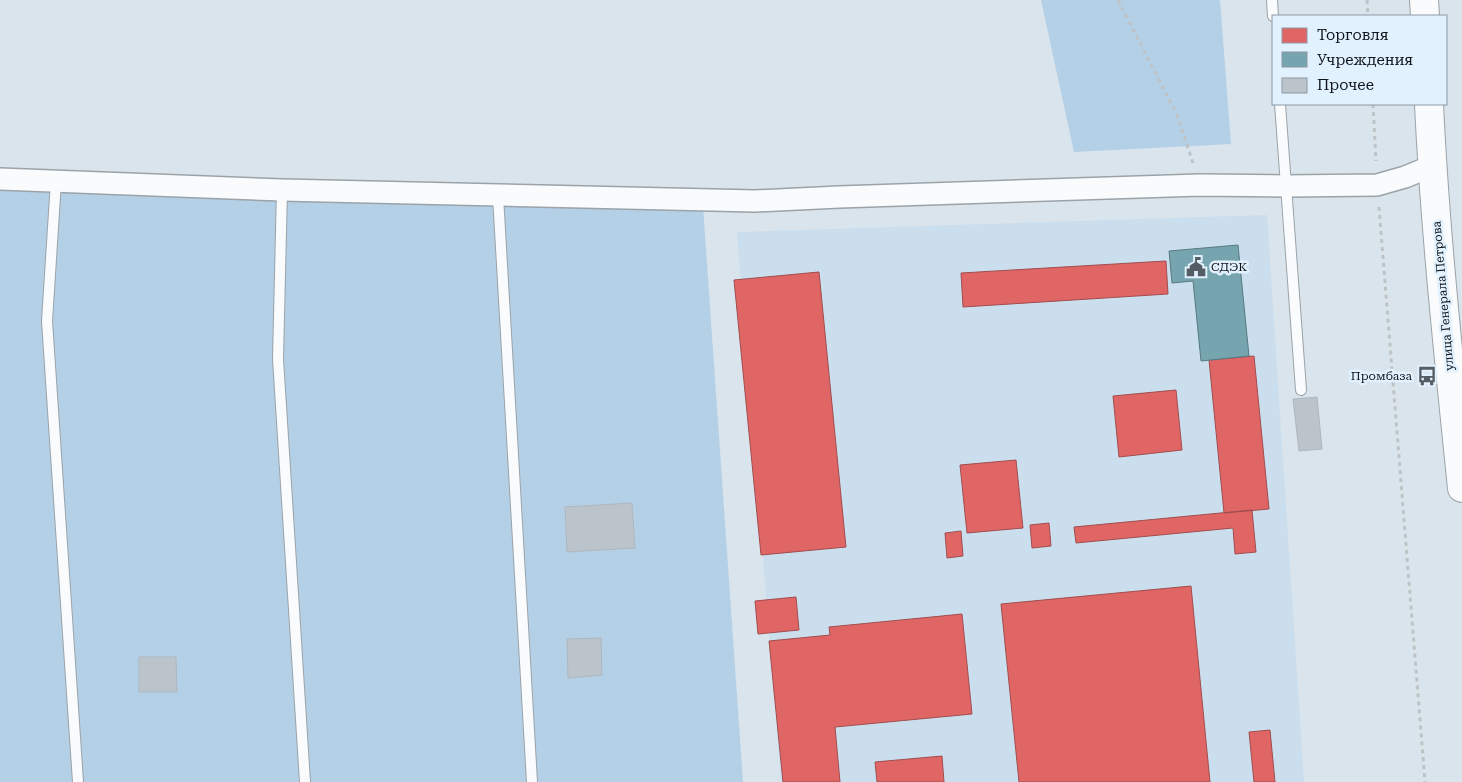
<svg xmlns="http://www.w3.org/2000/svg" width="1462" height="782" font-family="'Roboto Serif',serif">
<rect width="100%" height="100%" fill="#d9e4ec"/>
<!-- built -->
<path fill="#cbdeed" d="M1267 215 1304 782H781L737 232Z"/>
<!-- green -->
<path fill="#b4d0e7" d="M1041 0H1220L1231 144 1074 152Z
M0 186 703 206 743 782H0Z"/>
<!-- shops -->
<path fill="#e06666" stroke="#a14d4f" d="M1166 261 1168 294 963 307 961 273Z
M819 272 846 547 761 555 734 280Z
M1254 356 1269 509 1224 513 1209 360Z
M1176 390 1182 450 1119 457 1113 396Z
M1016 460 1023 528 967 533 960 465Z
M1252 510 1256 552 1235 554 1233 528 1076 543 1074 527Z
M1049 523 1051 546 1032 548 1030 525Z
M961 531 963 556 947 558 945 533Z
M1191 586 1210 782H1019L1001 604Z
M796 597 799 630 758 634 755 601Z
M962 614 972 714 835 727 840 782H783L769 641 830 635 829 627Z
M1270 730 1275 782H1254L1249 732Z
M942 756 944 782H877L875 762Z"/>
<!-- public -->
<path fill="#76a5af" stroke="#577a82" d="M1238 245 1249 356 1201 361 1193 281 1172 283 1169 251Z"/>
<!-- building -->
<path fill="#bbc4ca" stroke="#afb7be" d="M1317 397 1322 449 1299 451 1293 399Z
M632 503 635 548 567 552 565 507Z
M601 638 602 675 568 678 567 639Z
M139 657H176L177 692H139Z"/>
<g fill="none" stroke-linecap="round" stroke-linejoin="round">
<defs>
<path id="lane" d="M1272 0 1273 16
M1280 104 1301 390
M56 181 47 321 78 782
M282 190 278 359 305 782
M498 196 532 782"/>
<path id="street" d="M0 179 282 190 755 201 839 197 1200 185 1286 186 1377 185 1405 177 1432 166"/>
<path id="primary" d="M1424 0 1425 16
M1429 104C1435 232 1449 360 1462 488"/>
</defs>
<!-- lane casing -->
<use href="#lane" stroke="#9ba3a9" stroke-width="12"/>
<!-- street casing -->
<use href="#street" stroke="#9ba3a9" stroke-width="24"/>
<!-- primary casing -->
<use href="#primary" stroke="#9ba3a9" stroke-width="30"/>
<!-- path -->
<path stroke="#bfc3c5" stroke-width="3" stroke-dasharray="4 4" stroke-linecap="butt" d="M1118 0 1177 115 1193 163
M1367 0 1368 16
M1373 104 1376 161
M1379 207 1425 782"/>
<!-- lane -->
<use href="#lane" stroke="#f9fbfc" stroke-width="10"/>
<!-- street -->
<use href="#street" stroke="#f9fbfc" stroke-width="21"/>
<!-- primary -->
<use href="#primary" stroke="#f9fbfc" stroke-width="28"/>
</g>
<!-- icons -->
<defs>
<symbol id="civic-bare" viewBox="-9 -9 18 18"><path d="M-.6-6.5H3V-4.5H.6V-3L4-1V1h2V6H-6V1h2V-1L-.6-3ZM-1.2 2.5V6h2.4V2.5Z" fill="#555d64" stroke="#e2f1fe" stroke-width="2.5" paint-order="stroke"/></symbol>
<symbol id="bus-bare" viewBox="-9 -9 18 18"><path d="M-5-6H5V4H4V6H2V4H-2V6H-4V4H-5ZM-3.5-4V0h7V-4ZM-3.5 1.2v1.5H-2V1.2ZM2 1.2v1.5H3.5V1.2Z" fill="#555d64" stroke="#e2f1fe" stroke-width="2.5" paint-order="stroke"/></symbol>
</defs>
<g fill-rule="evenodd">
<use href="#civic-bare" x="1182" y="253" width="28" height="28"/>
<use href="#bus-bare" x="1413" y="362" width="28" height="28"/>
</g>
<g text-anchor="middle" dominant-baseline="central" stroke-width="5" stroke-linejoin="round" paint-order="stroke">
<!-- poi labels -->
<g font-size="12" fill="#0e141a" stroke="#e2f1fe" text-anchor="start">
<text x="1211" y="267">СДЭК</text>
<text x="1412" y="376" text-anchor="end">Промбаза</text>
</g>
<!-- street labels -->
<g font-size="12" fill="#0e141a" stroke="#e2f1fe">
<text transform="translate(1443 296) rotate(-95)">улица Генерала Петрова</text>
</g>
</g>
<!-- legend -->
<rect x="1272" y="15" width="175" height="90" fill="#e2f1fe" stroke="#8d99a3"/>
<rect x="1282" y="28" width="25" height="15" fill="#e06666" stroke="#8d99a3"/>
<text x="1317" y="40" font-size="15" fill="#0e141a">Торговля</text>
<rect x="1282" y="52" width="25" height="15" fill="#76a5af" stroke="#8d99a3"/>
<text x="1317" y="65" font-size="15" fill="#0e141a">Учреждения</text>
<rect x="1282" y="78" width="25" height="15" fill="#bbc4ca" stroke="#8d99a3"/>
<text x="1317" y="90" font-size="15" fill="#0e141a">Прочее</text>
</svg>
